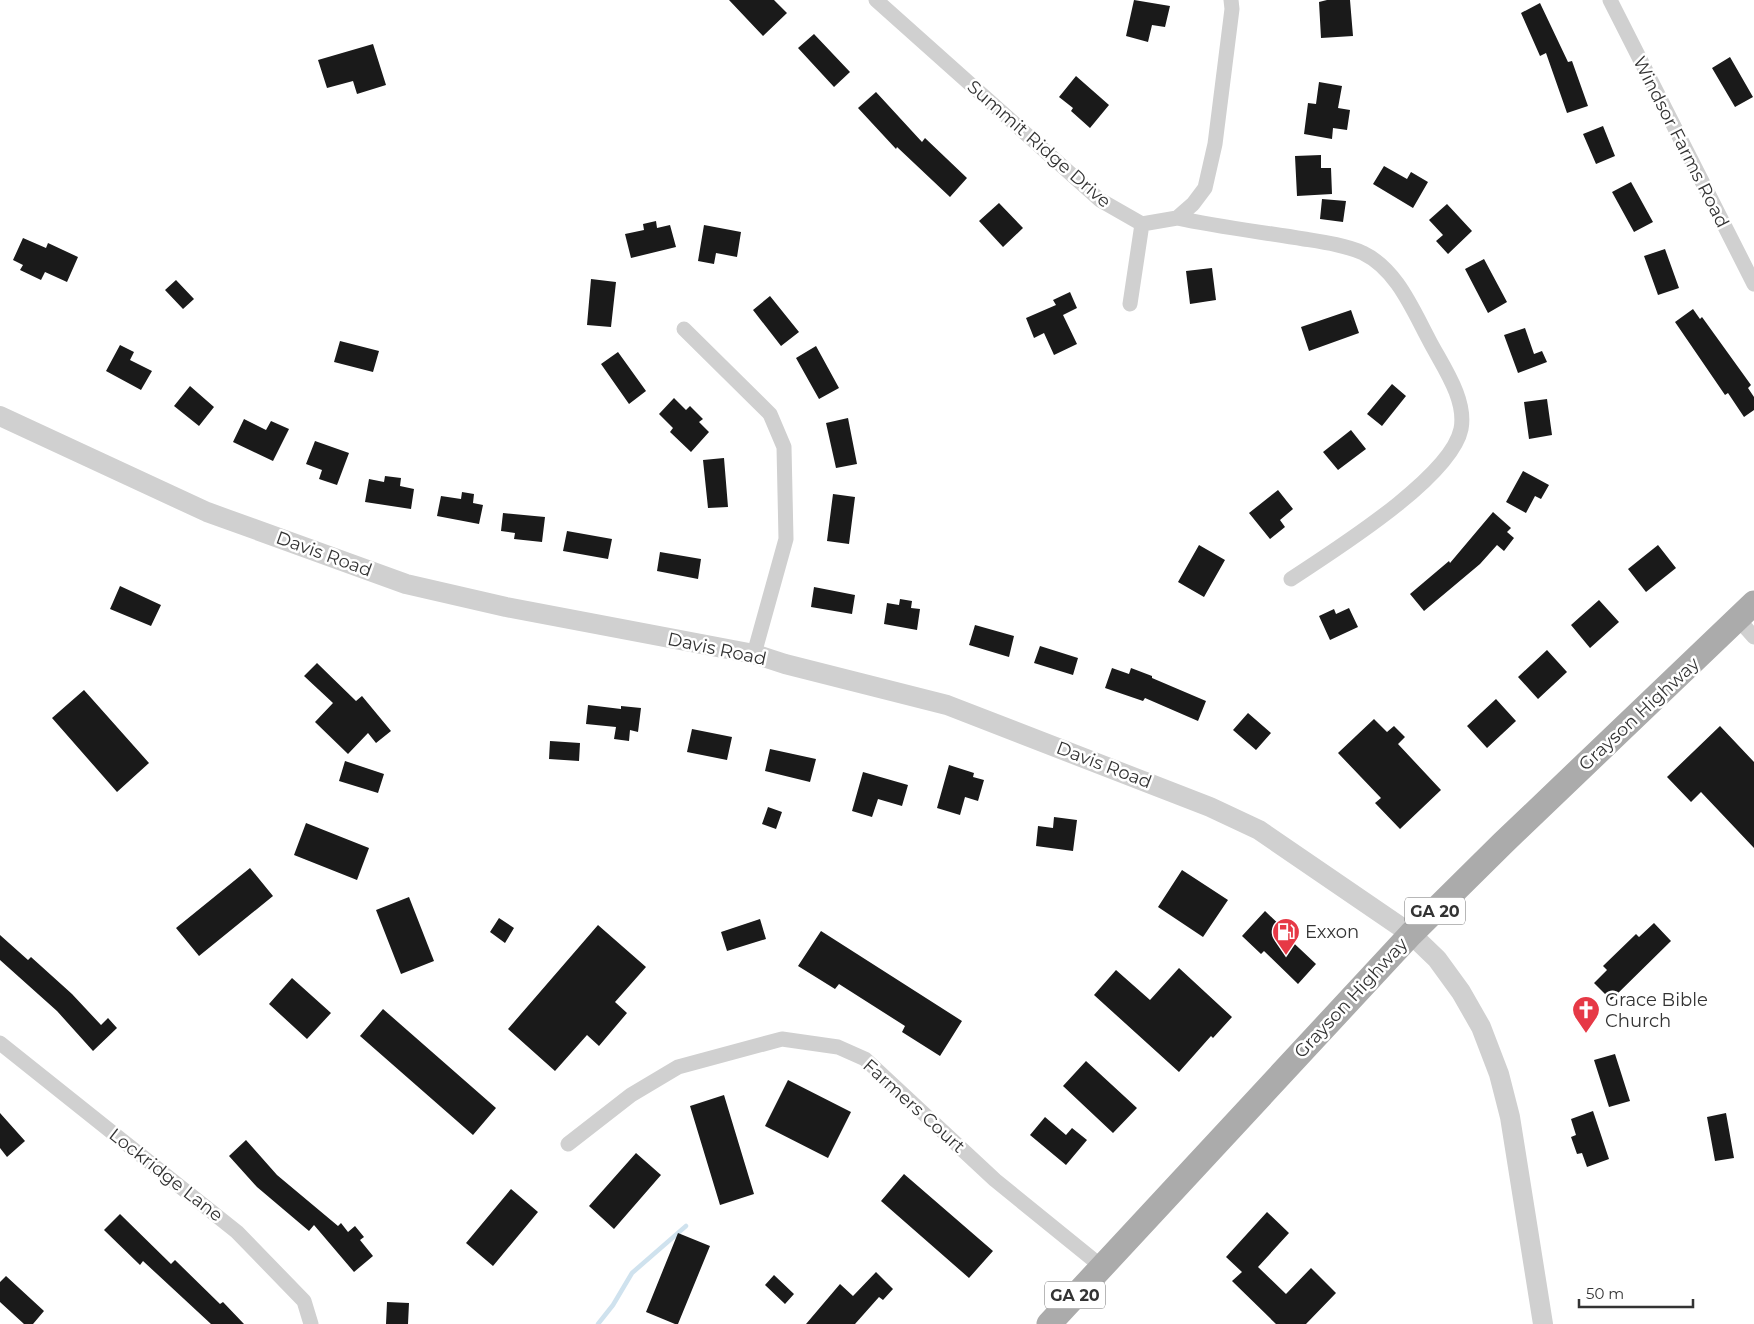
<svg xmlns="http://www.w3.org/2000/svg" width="1754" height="1324" font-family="Montserrat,sans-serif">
<rect width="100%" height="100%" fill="#fff"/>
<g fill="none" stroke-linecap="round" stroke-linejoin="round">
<!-- stream -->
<path stroke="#cfe2ee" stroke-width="4.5" d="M598 1324 613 1305 632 1273 686 1226"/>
</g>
<!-- building -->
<path fill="#1a1a1a" d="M729 0H774L787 13 763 36Z
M1134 0 1170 6 1165 27 1152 25 1148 42 1126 36Z
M1327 0H1350L1353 36 1321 38 1319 2Z
M1540 3 1568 62 1572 61 1588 106 1567 113 1546 53 1540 56 1521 13Z
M814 34 850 72 834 87 798 48Z
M373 44 386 85 357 94 353 81 327 88 318 60Z
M1730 57 1753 97 1735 107 1712 68Z
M1076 76 1109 105 1090 128 1071 111 1073 108 1059 97Z
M1319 82 1342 86 1338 108 1350 110 1347 130 1333 128 1332 139 1304 134 1308 103 1316 104Z
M876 92 922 142 925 138 967 178 950 197 897 147 896 149 858 108Z
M1603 126 1615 156 1596 164 1583 134Z
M1321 155V168H1331L1332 194 1297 196 1295 156Z
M1384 166 1407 179 1411 172 1428 182 1413 208 1373 184Z
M1631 182 1653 222 1634 232 1612 192Z
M1322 199 1346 201 1343 222 1320 219Z
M999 203 1023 228 1003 247 979 221Z
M1447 204 1472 231 1448 254 1436 241 1443 235 1429 220Z
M656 221 657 228 670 225 676 247 631 258 625 234 644 230 643 224Z
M704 225 741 232 737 257 716 253 714 264 698 261Z
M23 238 46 248 48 243 78 257 67 282 45 272 41 280 20 270 23 265 13 260Z
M1665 249 1679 288 1658 295 1644 256Z
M1484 259 1507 302 1488 313 1465 269Z
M1212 268 1216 300 1190 304 1186 271Z
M591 279 616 282 611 327 587 325Z
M176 280 194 299 183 309 165 290Z
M1070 292 1077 308 1063 315 1077 344 1054 355 1044 333 1034 338 1026 318 1056 305 1053 300Z
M770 296 799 332 781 346 753 310Z
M1693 309 1700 319 1702 317 1751 385 1748 388 1754 397V410L1744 417 1728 393 1725 395 1675 322Z
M1351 310 1359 333 1309 351 1301 327Z
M1525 328 1534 354 1542 351 1547 362 1518 373 1504 335Z
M340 341 379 351 373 372 334 362Z
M120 345 134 352 130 360 152 371 141 390 106 371Z
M816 346 839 388 819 399 796 358Z
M618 352 646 391 629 404 601 364Z
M1392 384 1406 396 1382 426 1367 414Z
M190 386 214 407 199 426 174 406Z
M674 398 686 410 690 406 703 419 699 422 709 432 691 452 670 432 673 428 659 414Z
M1547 399 1552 435 1529 439 1524 402Z
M848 418 857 464 836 468 826 423Z
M244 419 266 430 271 421 289 429 273 461 233 442Z
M1351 430 1366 449 1338 470 1323 452Z
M315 441 349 453 337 485 319 479 322 470 306 464Z
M724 458 728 507 708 508 703 460Z
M1523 471 1549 485 1541 499 1535 496 1526 513 1506 502Z
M385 476 401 478 400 486 414 489 411 509 365 502 369 479 384 482Z
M1278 490 1293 509 1280 520 1285 527 1270 539 1249 513Z
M462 492 474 494 473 503 483 505 479 524 437 516 441 496 461 499Z
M833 494 855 497 849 544 827 541Z
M1493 512 1511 528 1507 532 1514 538 1504 551 1497 545 1480 564 1424 611 1410 594 1449 561 1450 563Z
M503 513 545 517 542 542 514 539 515 533 501 531Z
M567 531 612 539 608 559 563 551Z
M1199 545 1225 560 1204 597 1178 582Z
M1658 545 1676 568 1646 592 1628 569Z
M660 552 701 559 698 579 657 571Z
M120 586 161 605 151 626 110 609Z
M814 587 855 595 852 614 811 607Z
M900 599 912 601 911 608 920 609 917 630 884 624 887 603 899 605Z
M1599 600 1619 622 1590 648 1571 625Z
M1349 608 1358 627 1330 640 1319 616 1334 609 1336 614Z
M975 625 1014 636 1009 657 969 645Z
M1040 646 1078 658 1073 675 1034 663Z
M1547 650 1567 672 1538 699 1518 677Z
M317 663 356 701 362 696 391 731 376 743 368 733 348 754 315 722 333 703 304 676Z
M1112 668 1129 674 1131 668 1152 676V678L1206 701 1198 721 1145 698 1143 701 1105 688Z
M84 690 149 763 117 792 52 718Z
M1496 699 1516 721 1487 748 1467 726Z
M588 705 621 709V706L641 708 638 732 630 730 629 741 614 739 616 727 586 724Z
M1248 713 1271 733 1256 750 1233 730Z
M1374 719 1387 732 1394 726 1405 737 1398 744 1441 790 1400 829 1375 803 1381 798 1338 753Z
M1720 726 1754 762V848L1701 792 1691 802 1667 777Z
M692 729 732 737 727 760 687 752Z
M550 741 580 743 579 761 549 759Z
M770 749 816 759 810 782 765 771Z
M345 761 384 774 378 793 339 781Z
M949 765 974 773 973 777 984 780 978 801 965 797 960 815 937 808Z
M863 772 908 785 902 806 878 799 872 817 852 811Z
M768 807 782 812 776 829 762 824Z
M1054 817 1077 820 1073 851 1036 846 1038 826 1053 828Z
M306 823 369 848 357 880 294 855Z
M250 868 273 896 199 956 176 928Z
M1182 870 1228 900 1203 937 1158 907Z
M409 897 434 961 401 974 376 910Z
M1265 911 1285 930 1283 933 1316 964 1298 984 1264 951 1261 954 1242 936Z
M499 918 514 928 505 943 490 932Z
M760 919 766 939 727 951 721 932Z
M1654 923 1671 941 1611 1000 1594 983 1607 970 1603 966 1636 934 1639 937Z
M598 925 646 967 615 1002 627 1013 599 1046 587 1035 555 1071 508 1029Z
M821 931 962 1021 940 1056 902 1032 905 1026 839 984 835 989 798 966Z
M0 935 28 960 31 957 72 994 101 1025 108 1018 117 1028 93 1051 57 1011 0 960Z
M1179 968 1232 1017 1213 1038 1211 1036 1179 1072 1094 995 1116 970 1150 1000Z
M292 978 331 1013 307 1039 269 1004Z
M383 1009 496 1108 473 1135 360 1036Z
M1615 1054 1630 1101 1609 1107 1594 1060Z
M1086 1061 1137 1108 1113 1133 1063 1086Z
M788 1080 851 1112 828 1158 765 1126Z
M724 1095 754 1194 720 1205 690 1106Z
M1593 1111 1609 1159 1587 1167 1582 1153 1577 1154 1571 1137 1576 1135 1571 1119Z
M0 1113 25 1141 7 1157 0 1148Z
M1726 1113 1734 1158 1715 1161 1707 1117Z
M1045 1117 1066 1135 1072 1128 1087 1140 1066 1165 1030 1135Z
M246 1140 277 1175 338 1226 341 1223 348 1232 355 1226 364 1237 360 1240 373 1256 354 1272 314 1225 309 1231 257 1187 229 1156Z
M636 1153 661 1175 614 1229 589 1206Z
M904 1174 993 1251 969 1278 881 1201Z
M511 1189 538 1212 493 1266 466 1243Z
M1267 1212 1289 1233 1258 1267 1286 1294 1311 1268 1336 1293 1306 1324H1276L1232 1281 1242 1272 1226 1257Z
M120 1214 171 1264 175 1260 220 1304 223 1302 244 1324H211L143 1261 140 1265 104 1230Z
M678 1233 710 1246 678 1324H675L646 1312Z
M876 1272 893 1289 883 1300 879 1297 855 1324H806L840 1284 853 1296Z
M774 1275 794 1294 785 1304 765 1285Z
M6 1276 44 1311 33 1324H24L0 1302V1282Z
M387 1302 409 1303 408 1324H386Z"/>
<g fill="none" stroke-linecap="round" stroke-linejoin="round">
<!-- minor -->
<path stroke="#d0d0d0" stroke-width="15" d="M876 0 1100 200 1142 224 1177 218 1193 204 1205 188 1215 144 1232 9 1231 0
M1610 0 1754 284
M1177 218C1219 227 1262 232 1304 239 1323 242 1345 245 1363 253 1396 269 1412 308 1428 338 1441 364 1467 398 1461 429 1451 478 1333 551 1291 579
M1130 304 1142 224
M684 329 770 414 784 447 786 539 754 654
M1738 619 1754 637
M0 1043 237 1232 304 1301 311 1324
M568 1144 631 1095 678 1067 782 1039 838 1047 865 1059 995 1180 1101 1266"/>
<!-- tertiary -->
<path stroke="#d0d0d0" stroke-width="20" d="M0 416 207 512 406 584 506 607 754 654 785 664 947 705 1210 807 1259 830 1411 934 1437 959 1461 992 1481 1027 1499 1074 1510 1117 1543 1324"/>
<!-- primary -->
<path stroke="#ababab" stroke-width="25" d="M1049 1324 1411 934 1503 843 1754 603"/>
</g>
<!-- icons -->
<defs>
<symbol id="fuel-pin" viewBox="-11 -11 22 30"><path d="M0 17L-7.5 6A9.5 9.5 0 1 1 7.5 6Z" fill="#e63946" stroke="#fff"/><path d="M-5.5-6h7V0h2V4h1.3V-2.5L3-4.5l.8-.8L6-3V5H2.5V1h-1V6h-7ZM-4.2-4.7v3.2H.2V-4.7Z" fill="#fff"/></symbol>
<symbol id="church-pin" viewBox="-11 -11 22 30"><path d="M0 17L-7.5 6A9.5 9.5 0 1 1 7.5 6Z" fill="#e63946" stroke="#fff"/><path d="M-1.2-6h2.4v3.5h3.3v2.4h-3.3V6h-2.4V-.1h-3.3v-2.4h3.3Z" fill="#fff"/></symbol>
</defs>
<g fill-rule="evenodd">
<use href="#fuel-pin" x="1270" y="916" width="32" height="43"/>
<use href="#church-pin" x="1570" y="994" width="32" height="43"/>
</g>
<g text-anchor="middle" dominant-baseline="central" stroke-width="5" stroke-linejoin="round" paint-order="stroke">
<!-- shield labels -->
<g fill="#fff" stroke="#707070" stroke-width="1">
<rect x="1405" y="897.5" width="60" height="27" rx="4"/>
<rect x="1045" y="1281.5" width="60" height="27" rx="4"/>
</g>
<g font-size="16" font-weight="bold" fill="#333">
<text x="1435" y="911">GA 20</text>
<text x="1075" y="1295">GA 20</text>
</g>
<!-- street labels -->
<g font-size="18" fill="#333" stroke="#fff">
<text transform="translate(1681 142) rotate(63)">Windsor Farms Road</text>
<text transform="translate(1039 144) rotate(41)">Summit Ridge Drive</text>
<text transform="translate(324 554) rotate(20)">Davis Road</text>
<text transform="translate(717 649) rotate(12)">Davis Road</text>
<text transform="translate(1639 714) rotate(-43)">Grayson Highway</text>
<text transform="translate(1104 765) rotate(21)">Davis Road</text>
<text transform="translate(1351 998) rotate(-47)">Grayson Highway</text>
<text transform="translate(914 1106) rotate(42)">Farmers Court</text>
<text transform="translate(166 1175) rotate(38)">Lockridge Lane</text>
</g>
<!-- poi labels -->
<g font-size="18" fill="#333" stroke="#fff" text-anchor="start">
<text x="1305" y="932">Exxon</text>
<text x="1605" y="1000">Grace Bible<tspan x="1605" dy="21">Church</tspan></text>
</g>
</g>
<!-- scale -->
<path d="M1579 1299v8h114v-8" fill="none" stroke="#333333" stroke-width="2.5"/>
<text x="1586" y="1299" font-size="15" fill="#333333" stroke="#ffffff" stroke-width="4" paint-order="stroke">50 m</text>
</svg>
